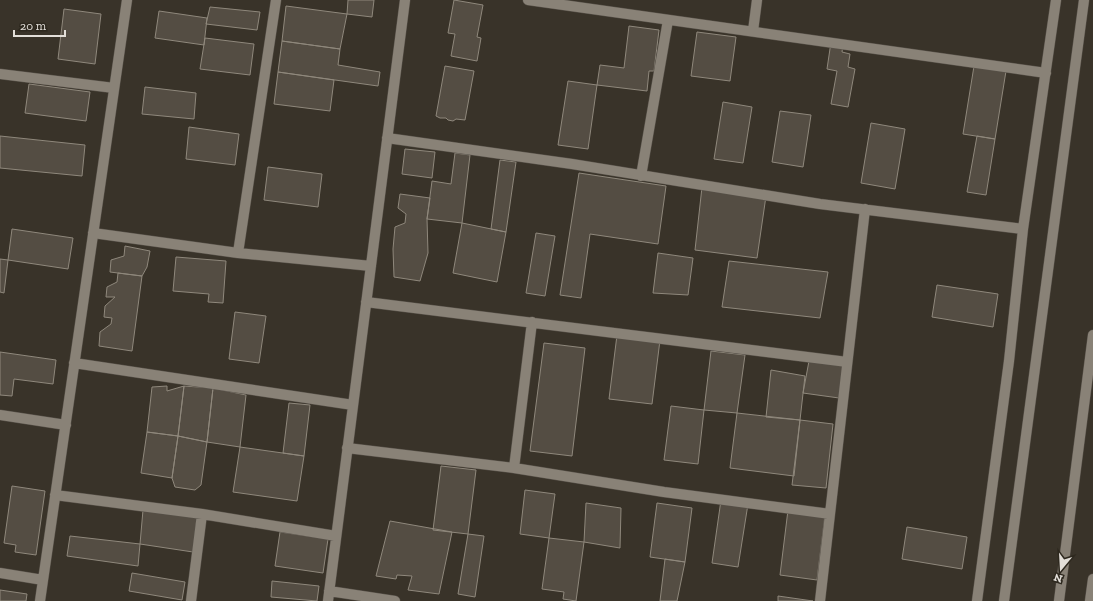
<svg xmlns="http://www.w3.org/2000/svg" width="1093" height="601" font-family="'Zilla Slab',serif">
<rect width="100%" height="100%" fill="#393329"/>
<!-- building -->
<path fill="#544d43" stroke="#8f887c" d="M348 0H374L372 17 347 14Z
M454 0 483 5 477 37 481 38 477 61 451 56 455 34 448 33Z
M286 6 347 14 340 49 282 41Z
M210 7 260 12 257 30 206 24Z
M64 9 101 14 95 64 58 59Z
M159 11 207 18 204 45 155 38Z
M629 26 659 30 654 71H649L647 91 597 85 600 65 624 68Z
M697 32 736 37 730 81 691 76Z
M205 38 254 44 250 75 200 69Z
M282 41 340 49 338 65 380 72 378 86 278 72Z
M831 42 843 44 842 52 850 54 848 67 855 69 848 107 831 104 837 71 827 69Z
M445 66 474 71 465 120 456 119 453 121 448 120 446 118H440L436 116Z
M974 66 1006 71 995 139 963 134Z
M278 72 334 80 330 111 274 104Z
M568 81 597 85 588 149 558 145Z
M29 84 90 92 86 121 25 113Z
M145 87 196 93 194 119 142 114Z
M723 102 752 107 743 163 714 159Z
M780 111 811 115 803 167 772 162Z
M871 123 905 129 895 189 861 183Z
M189 127 239 134 235 165 186 159Z
M0 136 85 145 82 176 0 168Z
M977 136 995 139 986 195 967 192Z
M405 149 435 152 432 178 402 174Z
M455 153 470 155 462 223 427 219 432 181 451 184Z
M500 160 516 162 506 232 491 229Z
M268 167 322 174 318 207 264 200Z
M579 173 666 186 658 244 590 234 581 298 560 295Z
M702 187 766 196 757 258 695 250Z
M400 194 430 198 427 219 428 253 420 281 394 277 393 249 395 227 405 223 406 214 398 208Z
M462 223 506 232 497 282 453 273Z
M12 229 73 238 68 269 8 260Z
M536 233 555 236 545 296 526 293Z
M125 246 150 251 147 267 142 276 110 272 111 260 124 256Z
M658 253 693 258 688 295 653 293Z
M176 257 226 261 223 303 208 302 209 294 173 291Z
M0 259 8 260 4 293 0 292Z
M729 261 828 272 820 318 722 307Z
M118 273 142 276 132 351 99 346 100 332 111 324 112 318 104 317 105 306 115 297H106L107 287 117 282Z
M937 285 998 294 993 327 932 317Z
M235 312 266 316 259 363 229 359Z
M617 335 660 340 652 404 609 399Z
M544 343 585 348 572 456 530 451Z
M711 351 745 355 737 413 704 410Z
M0 352 56 360 53 384 14 379 12 396 0 395Z
M809 361 843 365 839 398 803 393Z
M771 370 805 376 800 420 766 417Z
M167 386V391L184 386 178 436 147 432 152 387Z
M184 386 213 388 207 442 178 436Z
M213 388 246 395 240 447 207 442Z
M289 403 310 405 304 456 283 453Z
M671 406 704 410 698 464 664 460Z
M737 413 800 420 794 476 730 468Z
M800 420 833 424 826 488 792 485Z
M147 432 178 436 172 478 141 473Z
M178 436 207 442 201 485 195 490 175 487 172 478Z
M240 447 304 456 297 501 233 492Z
M441 466 476 470 468 534 433 530Z
M12 486 45 491 36 555 15 552 16 545 4 543Z
M525 490 555 494 549 538 520 534Z
M721 500 748 504 738 567 712 563Z
M586 503 621 508 620 548 584 542Z
M657 503 692 508 685 562 650 557Z
M143 510 197 517 193 552 140 544Z
M788 510 825 515 817 580 780 575Z
M390 521 452 532 439 594 408 590 412 576 397 575 396 579 376 576Z
M907 527 967 537 962 569 902 559Z
M280 532 328 539 323 573 275 566Z
M468 534 484 536 475 597 458 594Z
M70 536 140 544 138 566 67 556Z
M549 538 584 542 576 601 563 599 564 592 542 589Z
M665 559 685 562 677 601H660Z
M132 573 185 582 182 600 129 591Z
M272 581 319 586 317 601 271 597Z
M0 590 27 594 26 601H0Z
M778 596 813 601H778Z"/>
<g fill="none" stroke-linecap="round" stroke-linejoin="round">
<defs>
<path id="minor" d="M528 0 1046 73
M753 31 757 0
M0 74 114 88
M387 138 572 164 820 204 1023 229
M641 176 668 20
M93 233 238 253 371 266
M238 253 276 0
M366 302 847 362
M74 363 353 405
M0 415 66 425
M347 448 514 468 664 492 830 514
M514 468 532 322
M55 495 202 514 336 536
M0 573 43 580
M329 591 395 601
M40 601 127 0
M191 601 202 514
M328 601 405 0
M820 601 865 209
M977 601 1009 361 1023 229 1056 0
M1090 601 1093 579"/>
<path id="secondary" d="M1004 601 1084 0
M1059 601 1093 335"/>
</defs>
<!-- minor casing -->
<use href="#minor" stroke="#575149" stroke-width="11"/>
<!-- secondary casing -->
<use href="#secondary" stroke="#575149" stroke-width="11"/>
<!-- minor -->
<use href="#minor" stroke="#898277" stroke-width="10"/>
<!-- secondary -->
<use href="#secondary" stroke="#898277" stroke-width="10"/>
</g>
<!-- north arrow -->
<g transform="translate(1061 569) rotate(198)" stroke="#2e291f" stroke-width="3" paint-order="stroke">
<path d="M0-3L7 15L0 10L-7 15Z" fill="#e3dfd9"/>
<text y="-6" font-size="11" font-weight="bold" text-anchor="middle" fill="#e3dfd9">N</text>
</g>
<!-- scale -->
<path d="M14 30v6h51v-6" fill="none" stroke="#e3dfd9" stroke-width="2"/>
<text x="20" y="30" font-size="12" fill="#e3dfd9" stroke="#2e291f" stroke-width="3" paint-order="stroke">20 m</text>
</svg>
